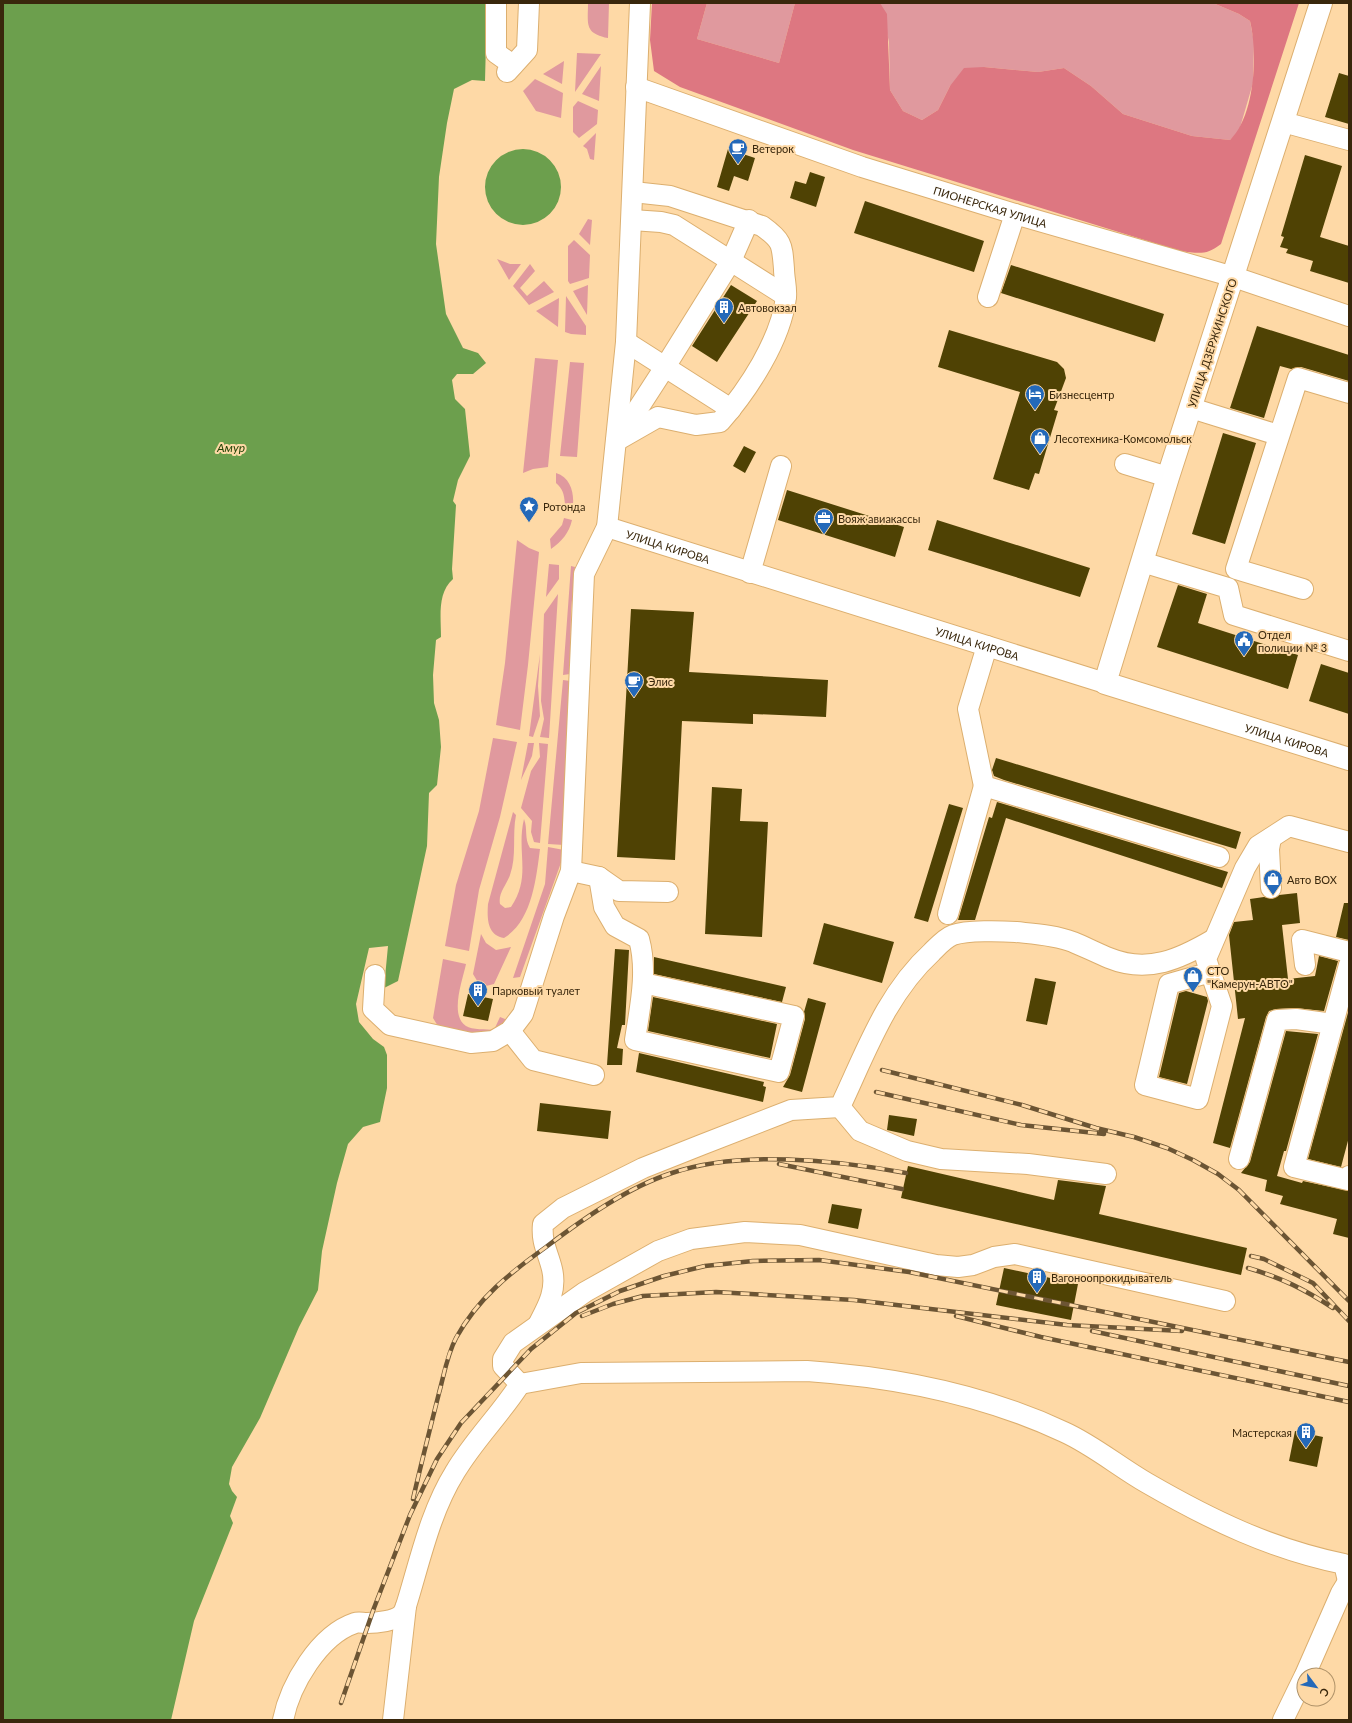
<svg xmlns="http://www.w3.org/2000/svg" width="1352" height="1723" font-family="Lato,sans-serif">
<rect width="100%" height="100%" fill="#fed9a6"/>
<!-- green -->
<path fill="#e0999e" d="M588 3H609L608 38C584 33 588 24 588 3Z
M707 3H795L779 63 697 39Z
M880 3H1213L1239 14 1250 21 1254 42 1253 83 1239 131 1230 140 1192 136 1123 114 1091 86 1064 68 1038 72 984 67 950 86 938 110 922 120 903 111 890 90 889 42Z
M577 53 601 54 575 92Z
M564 61 562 84 543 74Z
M601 66 599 101 582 94Z
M535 79 563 93 561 118 536 111 523 91Z
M578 101 598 110 597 124 579 138 573 132V107Z
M596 133 594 160 590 159 587 149 583 146Z
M588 219 592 220 590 245 579 234Z
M574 240 590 255 589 278 570 284 568 281V246Z
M497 259 510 264H521L509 280Z
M530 264 535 271 520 288 527 296 544 281 554 292 529 305 513 286Z
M588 285 587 315 573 291Z
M566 296 586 326V335L571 334 565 332Z
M559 298 558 327 536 311Z
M535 358 558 360 548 467 533 469 523 473Z
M570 362 584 363 577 457 560 456Z
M556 473C570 477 574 492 573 504H565C564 494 563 489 556 483Z
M564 518 572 520C569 533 562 541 551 549L550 539 562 525Z
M517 540 529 548 539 552 528 665 520 730 496 725 505 663Z
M549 564 559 565V579L546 597Z
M571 566 575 567 571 611 570 674 563 675Z
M558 594 549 738 540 737 544 719 541 701 544 614Z
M540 654 538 686 540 716 533 737 529 736Z
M563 680 570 681 564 845 548 844Z
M493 738 517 742 500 817 479 890 469 951 445 946 456 885 479 811Z
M528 743H534L532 756 521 780Z
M539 743 548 744 540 843 534 842 531 832 532 821 521 808 531 771 540 757Z
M513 812 516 815C512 835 517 856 510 875 506 886 498 893 500 904L505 908 511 907C532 876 516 852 524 819 528 829 524 838 530 848L540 849C536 879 532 921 504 938 487 935 487 918 488 904Z
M548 847 564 850 563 857 520 977 513 978 545 884Z
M481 934 486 943 496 950 511 947 494 984 486 986 479 984 473 974Z
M443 959 466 964C463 979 449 1015 466 1026 472 1030 486 1029 494 1030L500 1017 510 1021C506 1026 503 1030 496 1033 485 1040 456 1035 444 1029 438 1027 436 1023 433 1018Z"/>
<!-- forest -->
<path fill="#dd7781" d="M652 3H707L697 39 779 63 795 3H880L887 14 890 90 903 111 922 120 938 110 950 86 964 68 984 67 1038 72 1064 68 1091 86 1123 114 1192 136 1230 140C1255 116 1258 54 1250 21L1239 14 1213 3H1299L1221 244C1206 256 1198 253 1180 251L853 150 680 87 654 71 650 40Z"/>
<!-- water -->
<path fill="#6c9f4d" d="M3 3H487L485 81 472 80 454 89 447 123 439 177 436 244 446 314 463 348 478 353 486 363 473 374H457L452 380 455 399 465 409 470 456 458 480 453 501 456 505 452 569 453 579C437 593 441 617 441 637L436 640 433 675 434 703 439 720 441 747 437 785 429 793 427 846 398 981 384 988 388 946 369 948 356 1004 359 1022 373 1039 384 1047 387 1055V1088L380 1122 363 1127 348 1144 337 1183 322 1251 318 1290 299 1327 260 1418 232 1467 229 1484 232 1491 237 1497 230 1516 233 1523 194 1621 171 1720H3Z
M485 187a38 38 0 1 1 76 0a38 38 0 1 1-76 0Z"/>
<!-- building -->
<path fill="#4f4204" d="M1339 73 1349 76V124L1325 117Z
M728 149 755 158 748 181 734 176 729 191 717 187Z
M1305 155 1342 166 1320 237 1349 246V283L1310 271 1313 261 1286 253 1288 249 1280 247 1284 237 1281 236Z
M810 172 825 177 816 207 790 198 795 181 806 184Z
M865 201 984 241 974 272 854 233Z
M1011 265 1164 314 1155 342 1001 293Z
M731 285 757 301 717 362 692 346Z
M1257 326 1349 355V381L1301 367 1291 369 1280 366 1264 418 1230 408Z
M949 330 1057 362 1064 369 1066 378 1054 410 1058 411 1039 474 1035 473 1029 490 993 479 1020 392 938 367Z
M1223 433 1256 443 1225 544 1192 534Z
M744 446 756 452 745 473 733 466Z
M787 490 904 527 895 557 778 520Z
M937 520 1090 568 1080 597 928 550Z
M1178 585 1207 594 1198 623 1298 655 1288 689 1157 647Z
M631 609 694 612 689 672 828 680 826 717 753 714V724L682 721 675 860 617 857Z
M1321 664 1349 673V714L1309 701Z
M996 758 1241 832 1236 849 1004 780 994 776 992 770Z
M712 787 742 789 740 821 768 822 762 937 705 934Z
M997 802 1228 872 1222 888 1006 818 975 920H958L989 817 992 818Z
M949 804 963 808 928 922 914 918Z
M1297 893 1300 923 1282 925 1288 979 1315 976 1319 956 1338 961 1324 1011 1295 1008 1276 1009 1269 1011 1266 1017 1230 1148 1213 1143 1245 1018 1238 1019 1229 935 1234 922 1253 920 1250 899 1264 897 1272 899 1279 895Z
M1344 903H1349V940L1336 937Z
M824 923 894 942 882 983 813 964Z
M615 949 629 950 625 1025H622L617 1048 623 1049 622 1065H607Z
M654 957 786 987 782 1002 654 974Z
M1035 978 1056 982 1047 1025 1026 1021Z
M1186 991 1207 997 1208 1001 1187 1084 1159 1077 1179 993Z
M468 994 493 999 488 1021 463 1016Z
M653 997 777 1024 770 1058 648 1031Z
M808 998 826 1003 802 1092 783 1087 790 1075 805 1019 804 1012Z
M1349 1009V1137L1341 1167 1308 1159Z
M1286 1031 1318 1034 1286 1151H1284L1277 1176 1302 1183 1303 1181 1349 1191V1238L1333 1234 1337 1219 1280 1204 1283 1196 1265 1191 1267 1180 1241 1173 1250 1162Z
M639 1053 764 1082 763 1086 766 1087 763 1102 636 1072Z
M540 1103 611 1111 608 1139 537 1131Z
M889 1115 917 1119 914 1136 887 1130Z
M908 1166 1054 1200 1058 1180 1106 1186 1099 1214 1247 1248 1241 1275 901 1198Z
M832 1204 862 1209 858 1229 828 1223Z
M1004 1268 1078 1284 1071 1320 996 1305Z
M1295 1431 1323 1437 1317 1467 1289 1461Z"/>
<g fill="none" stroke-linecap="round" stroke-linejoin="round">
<defs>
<g id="minor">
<path d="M496 3V53L513 65"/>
<path d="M507 72 527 50 529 3"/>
<path id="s1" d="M636 87 862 167 1015 214 1234 277 1349 316"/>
<path d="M1283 122 1349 140"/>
<path d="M632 220 661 222 674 225 786 296"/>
<path d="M988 297 1015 214"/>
<path d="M626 342 731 409"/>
<path d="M1191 408 1278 435"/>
<path d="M619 438 665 367 731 261 749 220"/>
<path d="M616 441 658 417 696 425 720 422C748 390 781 340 786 297 787 288 784 278 784 269 782 245 783 241 762 226L670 196 633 192"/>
<path d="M1125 464 1168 477"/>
<path id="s2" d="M607 527 1105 683"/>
<path d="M1142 562 1228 588 1234 615 1349 651"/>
<path d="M750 573 781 466"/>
<path d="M1303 589 1236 569 1298 378 1349 393"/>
<path d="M987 646 968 709 984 786 1219 857"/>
<path d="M1271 838 1269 849 1271 888"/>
<path d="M571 871 599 877 619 891 668 892"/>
<path d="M599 877 604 907 615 926 639 939C648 972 640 1006 635 1040L779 1072 794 1016 643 983"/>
<path d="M948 914 984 786"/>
<path d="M1305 965 1302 940 1349 952"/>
<path d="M1349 965 1294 1167 1348 1180 1349 1176"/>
<path d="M1211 972 1169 984 1145 1085 1198 1099 1222 1006 1206 959 1245 868 1258 846 1289 826 1349 842"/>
<path d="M375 975 373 1009 390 1025 471 1043 493 1041 510 1031 523 1014 554 916 571 871 584 574 607 527 626 342 640 3"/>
<path d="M510 1031 533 1060 594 1075"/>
<path d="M840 1107 860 1131 907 1151 941 1159 1028 1164 1106 1174"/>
<path d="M1239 1159 1277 1020 1296 1019 1333 1024"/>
<path d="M539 1323C548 1306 557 1290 552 1269 548 1252 541 1243 543 1224L563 1208 643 1168 701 1145 791 1110 840 1107C866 1052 886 994 932 952 937 947 945 938 953 935 967 930 1001 931 1016 932 1035 934 1055 935 1073 942 1085 947 1097 953 1109 958 1148 974 1180 959 1214 939"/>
<path d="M520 1384 581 1373 807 1371C894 1377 985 1395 1064 1432 1093 1445 1119 1467 1147 1483 1211 1520 1271 1549 1344 1564L1348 1581"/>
<path d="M1305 1675 1341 1593 1349 1580"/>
<path d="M283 1720C290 1685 319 1635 355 1623 358 1622 363 1623 367 1623 376 1623 396 1621 402 1614 404 1612 405 1608 406 1606 420 1561 430 1512 455 1472 474 1440 500 1415 520 1384L503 1366V1359L513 1343 585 1292 658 1251 691 1239 745 1232 800 1235 936 1265 958 1267 973 1265 994 1257 1015 1254 1225 1301"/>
<path d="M393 1720 406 1606"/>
<path d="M1283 1720 1304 1677"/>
</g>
<g id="major">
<path id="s3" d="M1321 3 1168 477 1105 683 1349 759"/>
</g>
</defs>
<!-- minor casing -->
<use href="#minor" stroke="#dcaf6f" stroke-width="22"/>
<!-- major casing -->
<use href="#major" stroke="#dcaf6f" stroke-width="24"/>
<!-- minor -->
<use href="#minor" stroke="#fff" stroke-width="20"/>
<!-- major -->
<use href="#major" stroke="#fff" stroke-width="22"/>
<defs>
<path id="rail" d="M882 1070 1022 1105 1096 1128 1134 1137 1167 1148 1193 1160 1218 1174 1239 1190 1349 1301
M876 1092 1021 1125 1104 1134
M779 1164 902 1189
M1251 1256 1264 1259 1313 1283 1349 1321
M1248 1268C1282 1278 1304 1289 1333 1308
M582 1316 613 1304 643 1296 716 1292 854 1300 1067 1325 1182 1331
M956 1316 1041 1337 1349 1402
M1092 1331 1349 1386
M413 1499C421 1464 430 1429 439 1393 444 1375 447 1355 456 1338 478 1298 510 1273 546 1247 583 1219 628 1187 672 1173 740 1150 836 1160 906 1173
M341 1703 374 1608 410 1515 437 1459 461 1423 531 1349 576 1313 620 1291 664 1276 705 1266 753 1261 819 1260 909 1272 1349 1362"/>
</defs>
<!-- rail casing -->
<use href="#rail" stroke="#6c5534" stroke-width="4.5"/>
<!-- rail -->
<use href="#rail" stroke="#fed9a6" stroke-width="3" stroke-dasharray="9" stroke-linecap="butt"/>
</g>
<!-- icons -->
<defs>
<symbol id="cafe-pin" viewBox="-11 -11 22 30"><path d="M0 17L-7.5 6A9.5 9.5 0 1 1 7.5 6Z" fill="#2469b9" stroke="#fed9a6"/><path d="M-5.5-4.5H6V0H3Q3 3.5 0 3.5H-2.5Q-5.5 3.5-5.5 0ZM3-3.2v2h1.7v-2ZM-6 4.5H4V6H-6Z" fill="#fff"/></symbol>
<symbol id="building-pin" viewBox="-11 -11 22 30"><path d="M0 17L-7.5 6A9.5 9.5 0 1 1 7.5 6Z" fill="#2469b9" stroke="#fed9a6"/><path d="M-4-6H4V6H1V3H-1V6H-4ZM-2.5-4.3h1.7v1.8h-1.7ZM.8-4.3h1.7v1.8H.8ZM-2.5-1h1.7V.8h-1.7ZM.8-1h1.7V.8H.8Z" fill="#fff"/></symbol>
<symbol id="hotel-pin" viewBox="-11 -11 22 30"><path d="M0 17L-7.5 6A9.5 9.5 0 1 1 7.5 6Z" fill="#2469b9" stroke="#fed9a6"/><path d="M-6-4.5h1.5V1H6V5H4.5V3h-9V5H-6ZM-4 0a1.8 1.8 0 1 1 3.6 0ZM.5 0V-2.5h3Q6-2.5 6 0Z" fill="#fff"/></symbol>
<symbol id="shop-pin" viewBox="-11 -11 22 30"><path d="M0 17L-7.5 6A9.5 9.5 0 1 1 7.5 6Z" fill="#2469b9" stroke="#fed9a6"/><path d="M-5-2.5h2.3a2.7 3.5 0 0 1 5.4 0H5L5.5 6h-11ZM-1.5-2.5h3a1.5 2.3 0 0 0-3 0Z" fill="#fff"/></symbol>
<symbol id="sight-pin" viewBox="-11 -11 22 30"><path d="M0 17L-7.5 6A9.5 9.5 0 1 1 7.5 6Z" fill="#2469b9" stroke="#fed9a6"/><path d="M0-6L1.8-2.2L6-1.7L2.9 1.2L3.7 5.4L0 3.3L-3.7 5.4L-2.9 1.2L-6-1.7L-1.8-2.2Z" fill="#fff"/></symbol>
<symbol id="office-pin" viewBox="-11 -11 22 30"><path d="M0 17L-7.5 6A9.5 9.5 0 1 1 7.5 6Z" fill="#2469b9" stroke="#fed9a6"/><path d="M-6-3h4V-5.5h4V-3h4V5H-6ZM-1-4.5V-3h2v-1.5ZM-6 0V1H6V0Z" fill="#fff"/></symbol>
<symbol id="civic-pin" viewBox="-11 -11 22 30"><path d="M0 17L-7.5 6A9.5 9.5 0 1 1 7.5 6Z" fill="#2469b9" stroke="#fed9a6"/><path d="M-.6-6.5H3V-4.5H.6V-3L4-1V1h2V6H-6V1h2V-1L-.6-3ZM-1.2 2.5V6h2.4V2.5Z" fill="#fff"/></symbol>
</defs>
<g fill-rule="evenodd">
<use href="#cafe-pin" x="727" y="137" width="22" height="30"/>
<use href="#building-pin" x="713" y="296" width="22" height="30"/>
<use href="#hotel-pin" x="1024" y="383" width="22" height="30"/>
<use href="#shop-pin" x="1029" y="427" width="22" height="30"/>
<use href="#sight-pin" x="518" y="495" width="22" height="30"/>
<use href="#office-pin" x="813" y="507" width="22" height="30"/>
<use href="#civic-pin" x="1233" y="629" width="22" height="30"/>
<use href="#cafe-pin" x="623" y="670" width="22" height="30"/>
<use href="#shop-pin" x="1262" y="868" width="22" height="30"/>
<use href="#shop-pin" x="1182" y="965" width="22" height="30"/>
<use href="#building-pin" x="467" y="979" width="22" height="30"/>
<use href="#building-pin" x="1026" y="1266" width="22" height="30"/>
<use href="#building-pin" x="1295" y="1421" width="22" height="30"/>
</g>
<g text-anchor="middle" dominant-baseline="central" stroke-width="4" stroke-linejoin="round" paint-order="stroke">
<!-- poi labels -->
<g font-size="11" fill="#39270c" stroke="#fed9a6" text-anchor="start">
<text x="752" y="148">Ветерок</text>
<text x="738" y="307">Автовокзал</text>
<text x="1049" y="394">Бизнесцентр</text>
<text x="1054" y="438">Лесотехника-Комсомольск</text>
<text x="543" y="506">Ротонда</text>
<text x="838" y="518">Вояж авиакассы</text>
<text x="1258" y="634">Отдел<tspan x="1258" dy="13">полиции № 3</tspan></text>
<text x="648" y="681">Элис</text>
<text x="1287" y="879">Авто BOX</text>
<text x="1207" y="970">СТО<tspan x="1207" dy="13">"Камерун-АВТО"</tspan></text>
<text x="492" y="990">Парковый туалет</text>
<text x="1051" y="1277">Вагоноопрокидыватель</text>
<text x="1292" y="1432" text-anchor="end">Мастерская</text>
</g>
<!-- street labels -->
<g font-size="11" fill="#39270c" stroke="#fed9a6">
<text stroke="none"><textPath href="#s1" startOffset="374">ПИОНЕРСКАЯ УЛИЦА</textPath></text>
<text transform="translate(1212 343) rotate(-72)">УЛИЦА ДЗЕРЖИНСКОГО</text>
<text stroke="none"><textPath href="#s2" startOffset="64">УЛИЦА КИРОВА</textPath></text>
<text stroke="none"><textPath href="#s2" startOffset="388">УЛИЦА КИРОВА</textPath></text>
<text stroke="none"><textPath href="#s3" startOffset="904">УЛИЦА КИРОВА</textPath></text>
</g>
<!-- water labels -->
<g font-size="12" font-style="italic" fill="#224307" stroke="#fed9a6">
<text x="231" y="447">Амур</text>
</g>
</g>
<!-- border -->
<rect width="1352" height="1723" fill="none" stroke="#39270c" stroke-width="8"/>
<!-- north arrow -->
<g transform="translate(1316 1687) rotate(122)"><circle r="19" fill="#fed9a6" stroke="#af9268"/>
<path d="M0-3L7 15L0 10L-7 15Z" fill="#2469b9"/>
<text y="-6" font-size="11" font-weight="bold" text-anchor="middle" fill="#39270c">С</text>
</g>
</svg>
